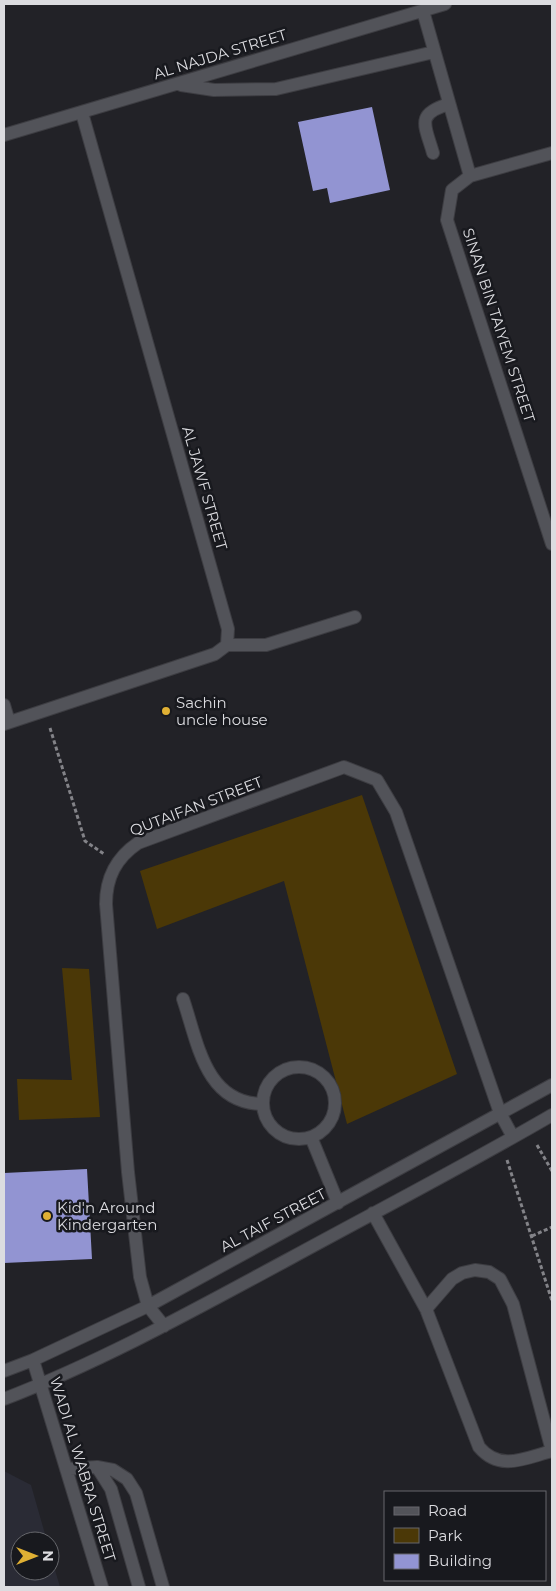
<svg xmlns="http://www.w3.org/2000/svg" width="556" height="1591" font-family="Montserrat,sans-serif">
<rect width="100%" height="100%" fill="#222227"/>
<!-- built -->
<path fill="#2a2b35" d="M4 1471 31 1485 47 1541H20V1571H50V1553L60 1587H4Z"/>
<!-- green -->
<path fill="#4b3807" d="M362 795 457 1074 347 1124 284 881 157 929 140 871Z
M62 968 89 969 100 1117 19 1120 17 1079 72 1080Z"/>
<!-- building -->
<path fill="#9294d2" d="M372 107 390 190 330 203 327 188 313 191 298 122Z
M87 1169 92 1259 4 1263V1173Z"/>
<g fill="none" stroke-linecap="round" stroke-linejoin="round">
<defs>
<path id="minor" d="M423 11 470 176
M181 85 214 90 276 89 434 52
M82 113 228 629 227 645
M4 135 445 4
M433 153C425 125 415 114 449 104
M552 153 470 176 452 190 447 220 552 544
M227 645H266L355 617
M4 705 9 722
M4 724 215 654 227 645
M183 999C198 1043 205 1103 262 1104
M263 1103a36 36 0 1 1 72 0a36 36 0 1 1-72 0Z
M311 1137 338 1203
M373 1213 426 1309 479 1447C500 1472 525 1458 552 1451
M426 1309 452 1279 462 1273 475 1270 489 1272 500 1279 513 1304 552 1451
M164 1326 148 1306 140 1277 128 1172 106 904C106 877 116 858 138 843L344 767 377 780 396 812 500 1113 513 1137
M33 1360 102 1587
M4 1371 33 1360 148 1306 552 1085
M4 1399C103 1361 196 1309 289 1259 377 1211 466 1165 552 1115
M97 1467 111 1489 139 1587
M66 1469 97 1467 113 1470 127 1479 136 1493 163 1587"/>
</defs>
<!-- minor casing -->
<use href="#minor" stroke="#3d3d42" stroke-width="14"/>
<!-- path -->
<path stroke="#838388" stroke-width="3" stroke-dasharray="4 2.5" stroke-linecap="butt" d="M50 728 85 841 104 854
M537 1145 552 1171
M507 1160 552 1301
M532 1236 552 1227"/>
<!-- minor -->
<use href="#minor" stroke="#525359" stroke-width="12"/>
</g>
<!-- markers -->
<g fill="#e0b034" stroke="#18191e" stroke-width="2">
<circle cx="166" cy="711" r="5"/>
<circle cx="47" cy="1216" r="5"/>
</g>
<g text-anchor="middle" dominant-baseline="central" stroke-width="5" stroke-linejoin="round" paint-order="stroke">
<!-- street labels -->
<g font-size="15" fill="#dcdce0" stroke="#18191e">
<text transform="translate(220 54) rotate(-17)">AL NAJDA STREET</text>
<text transform="translate(499 325) rotate(72)">SINAN BIN TAIYEM STREET</text>
<text transform="translate(205 488) rotate(74)">AL JAWF STREET</text>
<text transform="translate(196 806) rotate(-21)">QUTAIFAN STREET</text>
<text transform="translate(273 1220) rotate(-28)">AL TAIF STREET</text>
<text transform="translate(83 1469) rotate(73)">WADI AL WABRA STREET</text>
</g>
<!-- poi labels -->
<g font-size="15" fill="#dcdce0" stroke="#18191e" text-anchor="start">
<text x="176" y="702">Sachin<tspan x="176" dy="17">uncle house</tspan></text>
<text x="57" y="1207">Kid'n Around<tspan x="57" dy="17">Kindergarten</tspan></text>
</g>
</g>
<!-- border -->
<rect width="556" height="1591" fill="none" stroke="#dcdce0" stroke-width="10"/>
<!-- legend -->
<rect x="384" y="1491" width="162" height="90" fill="#18191e" stroke="#66676c"/>
<rect x="394" y="1507" width="25" height="8" fill="#525359" stroke="#66676c"/>
<text x="428" y="1516" font-size="15" fill="#dcdce0">Road</text>
<rect x="394" y="1528" width="25" height="15" fill="#4b3807" stroke="#66676c"/>
<text x="428" y="1541" font-size="15" fill="#dcdce0">Park</text>
<rect x="394" y="1554" width="25" height="15" fill="#9294d2" stroke="#66676c"/>
<text x="428" y="1566" font-size="15" fill="#dcdce0">Building</text>
<!-- north arrow -->
<g transform="translate(35 1556) rotate(90)"><circle r="24" fill="#18191e" stroke="#66676c"/>
<path d="M0-4L9 19L0 12L-9 19Z" fill="#e0b034"/>
<text y="-8" font-size="14" font-weight="bold" text-anchor="middle" fill="#dcdce0">N</text>
</g>
</svg>
